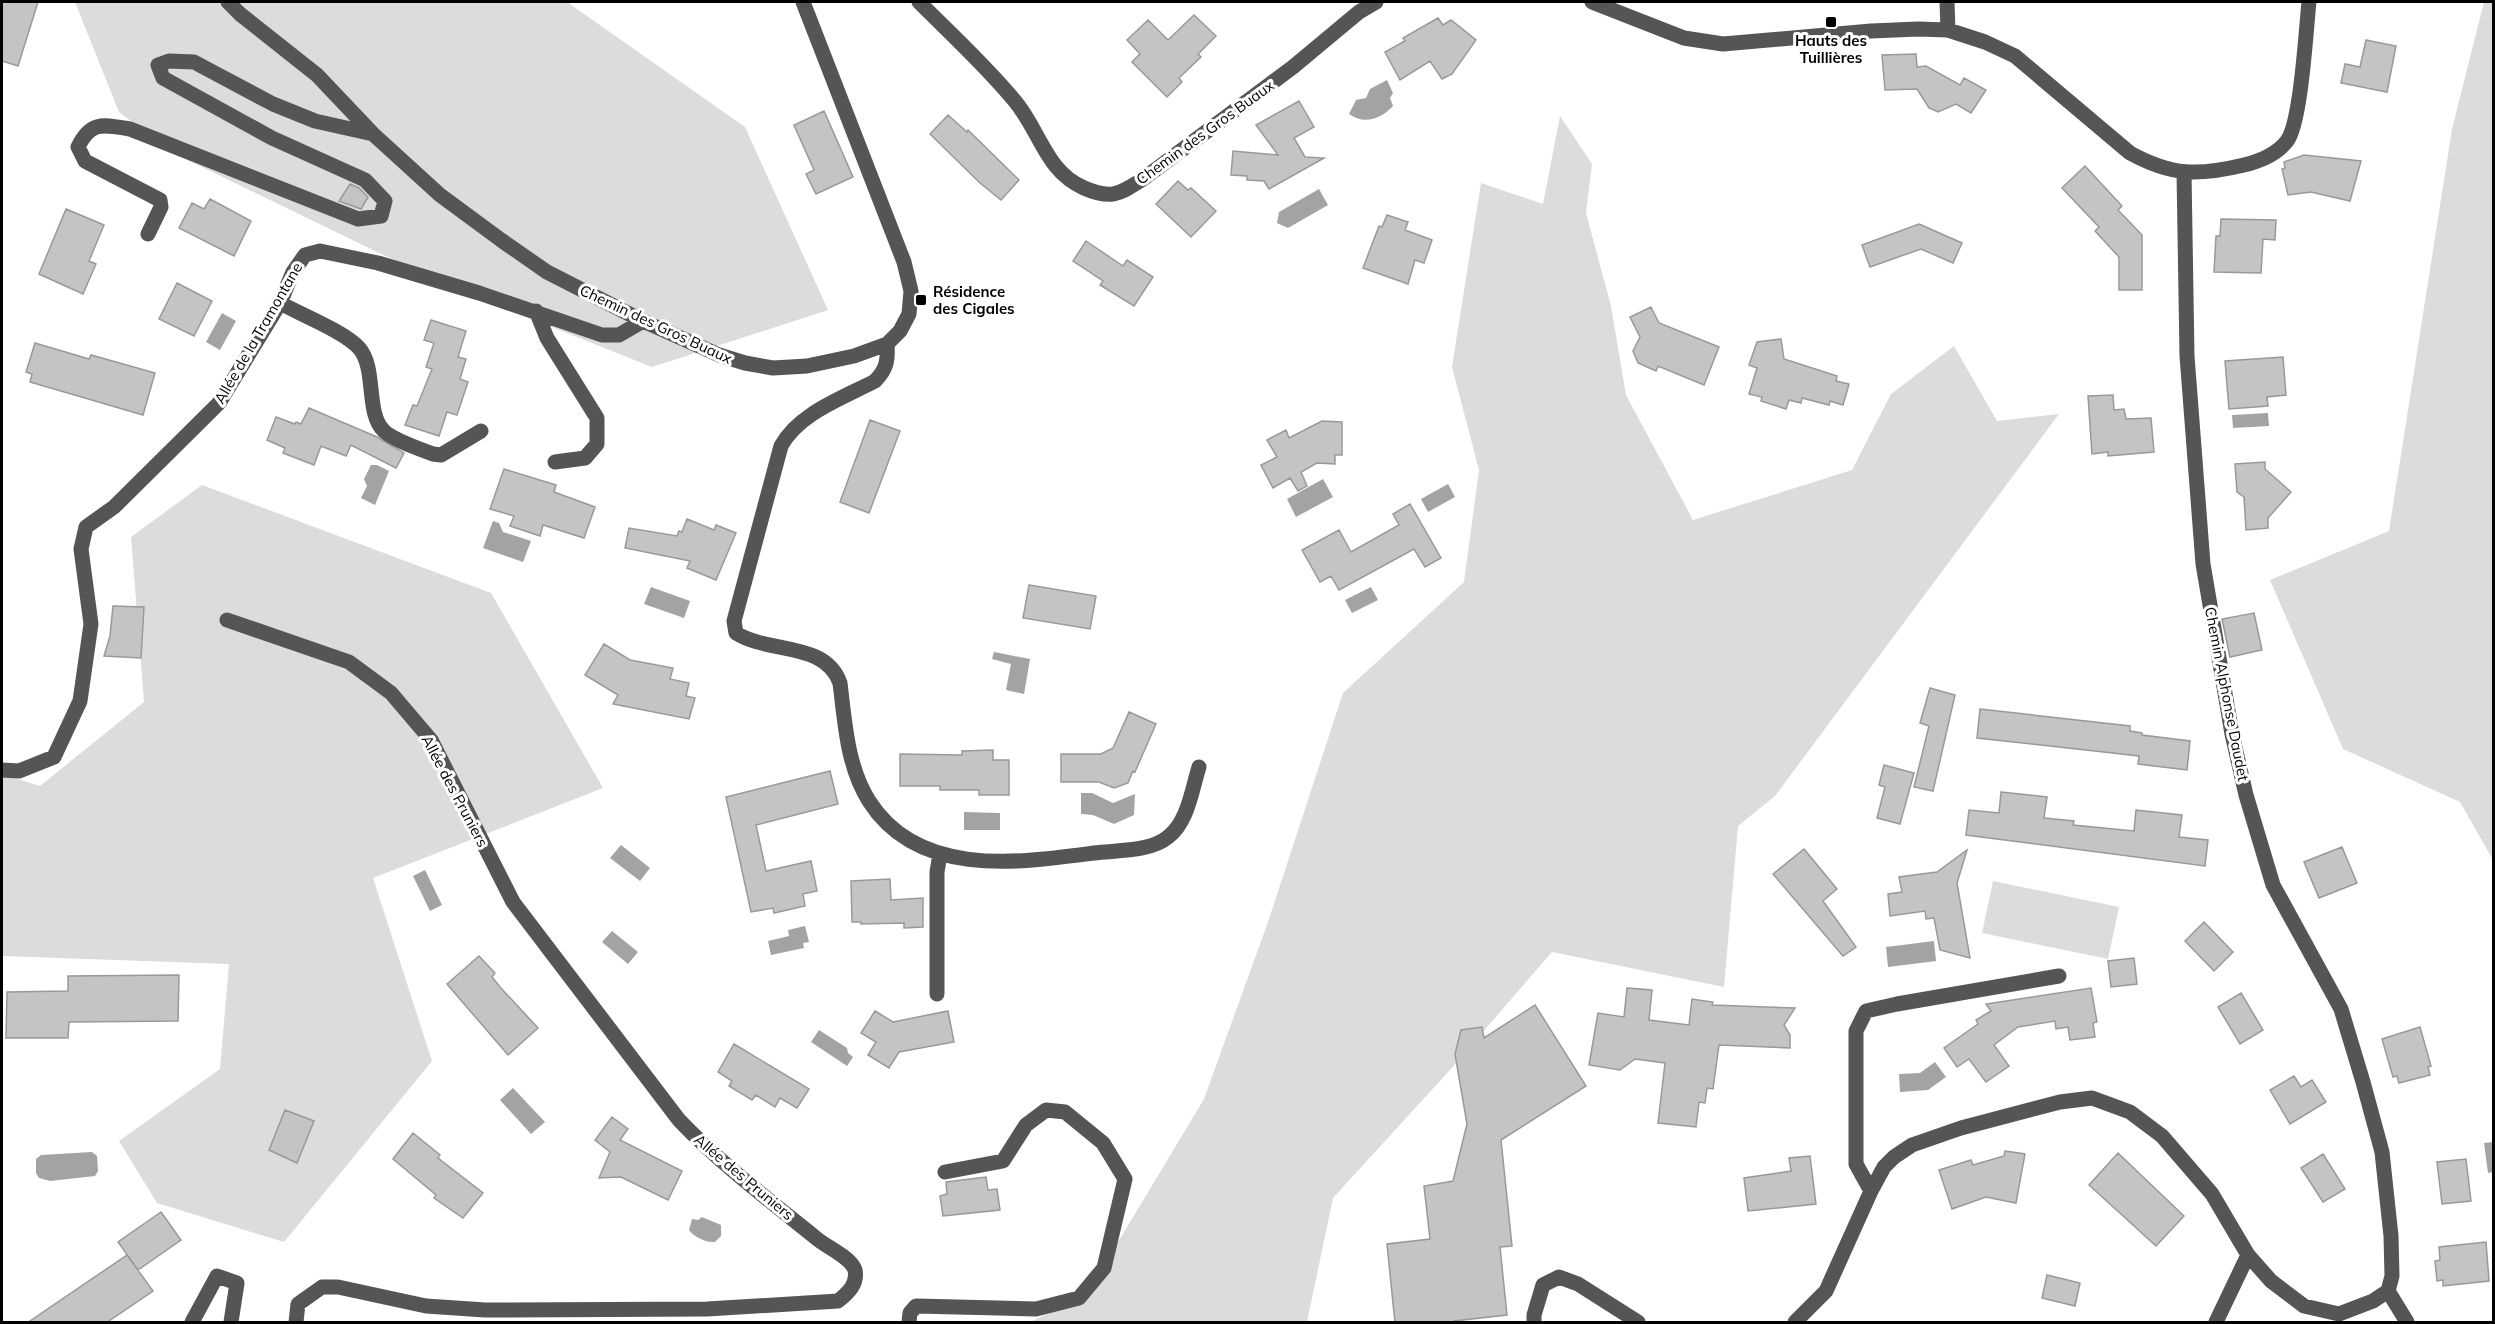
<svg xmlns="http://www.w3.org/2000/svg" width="2495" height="1324" font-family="Mulish,sans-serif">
<rect width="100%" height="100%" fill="#fff"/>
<!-- green -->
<path fill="#dcdcdc" d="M75 2H567L745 127 828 310 652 367 437 281 175 154 119 112Z
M2484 2H2494L2493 860 2460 802 2343 749 2270 580 2389 531 2452 129Z
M1560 116 1592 164 1586 213 1611 306 1626 395 1693 520 1852 470 1891 394 1954 346 1997 421 2059 414 1775 796 1738 826 1724 987 1552 952 1449 1071 1333 1198 1307 1322H1030L1085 1297 1204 1099 1268 922 1343 693 1464 582 1479 470 1452 367 1481 183 1543 204Z
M202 485 491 593 603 788 373 878 432 1061 284 1242 157 1203 119 1141 220 1069 229 964 2 956V774L40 786 144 702 131 537Z
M1993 881 2119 907 2108 959 1982 933Z"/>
<!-- water -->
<path fill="#a3a3a3" d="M1387 80 1393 93 1390 98 1393 106C1381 119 1364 125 1349 114L1356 100 1366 98 1370 89Z
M1319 189 1328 205 1288 228 1277 223 1279 212Z
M222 313 236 321 220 350 206 342Z
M2268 413 2269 426 2233 428 2232 415Z
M371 465H377L389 471 375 505 361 498 367 486 364 479Z
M1323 479 1333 497 1296 517 1287 499Z
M1448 484 1455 497 1428 512 1421 499Z
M493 521 499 523 503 532 531 541 523 562 483 548Z
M651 587 690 601 684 618 644 604Z
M1371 587 1378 600 1352 613 1345 600Z
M994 652 1030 659 1024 694 1006 690 1011 664 992 659Z
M1081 793H1092L1113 803 1135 794 1134 815 1114 824 1093 815 1081 814Z
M964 812 1000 813V830H964Z
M621 845 650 868 640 881 610 858Z
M425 870 442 905 430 911 413 876Z
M805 926 809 942 803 943 804 948 771 955 768 941 789 936 788 930Z
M612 931 638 952 628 964 602 942Z
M1934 941 1936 961 1888 967 1886 947Z
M819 1030 847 1048 848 1053 853 1057 847 1066 811 1042Z
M1935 1062 1946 1077 1928 1090 1900 1092 1899 1074 1920 1073Z
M513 1088 545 1122 531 1134 500 1100Z
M2493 1142V1172L2488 1173 2484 1143Z
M92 1152 97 1156 98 1171 95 1176 50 1181 39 1178 36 1173V1159L41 1155Z
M702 1217 721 1225V1236L715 1242C707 1243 694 1237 689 1230L692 1219 698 1220Z"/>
<!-- building -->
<path fill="#c4c4c4" stroke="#999" stroke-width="1.5" d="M2 2H38L18 66 2 61Z
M1194 15 1216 36 1198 54 1201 57 1179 78 1182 82 1167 97 1132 62 1140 54 1127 40 1148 20 1168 40Z
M1438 18 1443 25 1451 20 1476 40 1452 74 1442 79 1430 61 1400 80 1385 52 1405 41 1403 38Z
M2366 40 2396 46 2387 92 2341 83 2345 64 2360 67Z
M1916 54 1917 67 1926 66 1960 85 1964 78 1986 90 1971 113 1956 104 1938 112 1929 108 1917 89 1885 90 1882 55Z
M1299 101 1314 127 1294 138 1305 157 1324 158 1269 189 1264 181 1247 180V176L1231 175 1233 151 1278 155 1256 125Z
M824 111 853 177 816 194 806 174 814 170 794 125Z
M948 115 967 132 968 130 1019 180 1001 200 980 183 930 134Z
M2304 155 2361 161 2350 201 2311 192 2288 195 2282 169 2285 168 2284 162Z
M2085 166 2122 206 2118 210 2142 235V290H2119V257L2095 231 2099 227 2062 188Z
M1178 181 1188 190 1191 188 1216 211 1191 237 1156 204Z
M350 184 359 188 368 197 361 209 339 201Z
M210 199 251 221 234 256 179 228 192 203 204 209Z
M66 209 104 225 89 261 96 264 83 294 39 274Z
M1387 215 1408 222 1405 230 1432 240 1424 263 1415 260 1408 284 1363 268 1379 226 1382 227Z
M2221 219 2276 220 2275 240 2263 239 2261 273 2214 272 2216 236H2220Z
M1919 224 1962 243 1953 263 1921 249 1870 267 1862 245Z
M1086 241 1123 266 1127 260 1153 277 1134 306 1100 285 1103 281 1073 261Z
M177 283 212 301 194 336 159 319Z
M1651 307 1659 323 1719 347 1704 385 1658 366 1656 371 1638 363 1633 351 1640 337 1630 317Z
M431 320 466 331 458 357 466 359 460 379 468 382 457 415 447 412 439 436 405 425 413 405 417 406 432 369 426 367 434 343 424 340Z
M1781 339 1784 359 1837 376 1836 381 1849 384 1843 405 1830 401 1829 405 1802 398 1801 403 1789 400 1786 409 1761 401 1762 397 1749 394 1757 368 1749 365 1757 342Z
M35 343 89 359 91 355 155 373 143 415 30 382 32 374 26 372Z
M2283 357 2286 395 2267 397 2268 406 2229 409 2225 361Z
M2113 395 2114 410 2124 409 2126 419 2151 418 2154 452 2108 456V452L2092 454 2088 396Z
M309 408 377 437 404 453 396 468 351 445 346 456 321 446 314 465 283 453 285 448 267 440 276 417 295 424 296 422 301 424Z
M870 420 900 431 869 513 840 502Z
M1322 421 1342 422V455H1335V464L1317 463 1301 472 1307 486 1298 491 1290 478 1273 488 1261 465 1277 457 1267 440 1286 430 1289 438Z
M2265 462V469L2291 492 2268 518V528L2246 530 2244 497 2237 492 2235 464Z
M504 469 556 485 554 492 595 507 584 538 543 525 540 536 510 526 514 516 490 509Z
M1410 504 1441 558 1425 567 1414 549 1339 590 1331 576 1320 582 1302 550 1339 530 1351 552 1399 525 1393 514Z
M687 519 714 530 716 525 736 533 716 580 687 568 690 561 625 548 629 528 677 536 679 531 682 532Z
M1029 585 1096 596 1090 629 1023 618Z
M113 606 144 607 141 658 104 656 110 636Z
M2254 613 2262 650 2230 657 2222 619Z
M604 644 630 660 673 668 670 679 689 683 686 696 695 698 689 719 613 704 618 695 585 675Z
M1930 688 1955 695 1933 791 1914 787 1929 726 1920 723Z
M1980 709 2130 726V731L2142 733V735L2190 741 2187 770 2138 764 2139 756 1977 738Z
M1129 712 1156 724 1135 772 1133 771 1128 783 1114 788 1099 782H1061V754H1101L1113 748Z
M993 750V760H1009V795H979V790H940V786H900V754L962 755V751Z
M1884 765 1914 773 1900 824 1877 818 1885 787 1879 785Z
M830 771 838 804 756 825 766 871 811 861 817 891 803 894 805 906 774 913 773 908 751 912 726 797Z
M2001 792 2047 797 2044 818 2074 821 2073 825 2134 831 2136 810 2182 815 2179 837 2208 840 2205 866 1966 835 1969 810 1999 813Z
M2342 847 2357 883 2319 898 2304 862Z
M1804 849 1837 889 1823 901 1856 947 1843 956 1773 874Z
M1967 850 1957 883 1970 958 1940 950 1934 918 1926 919 1925 911 1890 916 1888 894 1902 892 1899 877 1937 872Z
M890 879 891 900 923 898V927L904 928V923L861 924V922H852L851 881Z
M2204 922 2233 952 2214 971 2185 941Z
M479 956 495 973 492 977 500 987 538 1028 508 1055 447 984Z
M2134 958 2137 984 2111 987 2108 961Z
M179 975 178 1021 69 1022 68 1038H6L7 992 68 991V976Z
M1627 988 1652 990 1649 1020 1689 1025 1692 999 1713 1002 1712 1005 1795 1008 1784 1025 1790 1035V1048L1719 1045 1713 1089 1707 1088 1705 1103 1699 1102 1696 1127 1658 1123 1665 1063 1635 1059 1620 1070 1589 1065 1598 1013 1624 1017Z
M2091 988 2097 1022 2093 1023 2095 1037 2070 1040 2068 1027 2056 1029 2055 1021 2018 1027 1994 1045 2009 1066 1986 1082 1969 1059 1957 1067 1944 1048 1978 1024 1976 1020 1991 1011 1986 1004Z
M2241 993 2263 1030 2240 1044 2218 1007Z
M1535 1005 1586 1086 1501 1140 1512 1246 1500 1247 1507 1315 1454 1321V1323H1395L1387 1244 1430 1239 1424 1186 1453 1181 1467 1124 1455 1054 1461 1030 1482 1027 1484 1038Z
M875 1011 893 1022 948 1011 954 1042 899 1052 889 1068 868 1055 876 1042 861 1033Z
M2420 1027 2431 1066 2428 1067 2430 1075 2399 1083 2397 1076 2393 1077 2382 1039Z
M734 1044 809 1089 797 1108 780 1098 775 1107 756 1095 752 1100 729 1086 732 1081 718 1072Z
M2294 1076 2301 1087 2312 1080 2326 1102 2290 1124 2270 1090Z
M285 1110 314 1121 297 1163 269 1150Z
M612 1117 628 1129 620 1140 682 1171 668 1200 621 1177 599 1178 610 1152 595 1140Z
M413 1133 440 1155 438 1158 483 1193 463 1218 434 1198 436 1195 393 1159Z
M2005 1151 2025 1154 2016 1203 1986 1197 1952 1209 1939 1170 1971 1160 1973 1165 2004 1156Z
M2118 1153 2184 1216 2156 1246 2089 1185Z
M2323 1154 2345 1189 2323 1202 2301 1168Z
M1810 1156 1816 1204 1748 1211 1744 1178 1791 1171 1789 1158Z
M2466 1159 2471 1201 2442 1204 2437 1162Z
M986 1177 988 1190 997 1189 1000 1210 943 1216 940 1196 947 1194 946 1182Z
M161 1212 181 1240 138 1270 118 1242Z
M2486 1242 2489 1281 2443 1286V1280L2437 1281 2435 1261 2440 1260 2439 1247Z
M127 1255 153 1291 106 1323H27Z
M2047 1275 2080 1283 2075 1306 2042 1298Z"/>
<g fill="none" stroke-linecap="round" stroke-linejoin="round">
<!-- minor -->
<path stroke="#555" stroke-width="15" d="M228 2 240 14 317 75 373 134 440 195 501 240 547 272 643 321 719 355 745 363 773 368 807 366 854 356 887 344 900 331 909 314 911 291 904 262 803 2
M919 2C951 34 985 65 1014 100 1040 130 1045 171 1084 188 1112 200 1119 194 1143 179L1293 67 1359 12 1376 2
M1592 2 1684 38 1723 44 1871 31 1918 29 1948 30 1985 42 2015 56 2130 153C2172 176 2198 176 2244 165 2260 161 2277 154 2287 141 2301 123 2306 29 2309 2
M1947 2 1948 30
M148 234 161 207 160 200 85 161 78 147C91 120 104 125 130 129L358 219 381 216 385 201 365 180 272 138 163 78 158 65 169 61 194 62 273 104 315 121 373 134
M280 303C300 314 345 332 359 348 377 368 365 413 384 431 393 440 420 449 433 454L441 455 481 431
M536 311 547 338 597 418V444L585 458 555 462
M887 344C888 360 887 369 875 381 843 398 799 413 781 446L734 621 736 633C769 654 825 641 840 683 845 723 847 766 869 801 918 878 1018 863 1094 853 1117 850 1150 852 1168 837 1188 822 1192 789 1199 767
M227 620 349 662 391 693 431 740 513 902 679 1120C721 1164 769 1200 816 1238 826 1247 851 1257 855 1270 858 1284 848 1293 838 1301L707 1309 485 1310 426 1306 338 1287H322L298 1304 296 1322
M2 770 19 771 54 757 80 701 91 624 81 549 86 527 114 507 219 403 280 303 293 272 305 255 320 251 378 263 479 293 602 335H619L643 321
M937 994V872L940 854
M1871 1191 1856 1164V1031L1866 1011 1897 1004 2059 976
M2388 1291 2407 1322
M192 1322 217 1276 237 1283 231 1322
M909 1322 910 1313 916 1306 1036 1309 1079 1298 1104 1268 1125 1179 1103 1143 1065 1112 1046 1110 1026 1125 1003 1161 945 1172
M1534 1322V1315L1543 1285 1559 1277 1578 1284 1638 1322
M1795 1322 1826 1291 1871 1191 1884 1167 1894 1157 1912 1145 1961 1128 2060 1102 2092 1098 2130 1112 2162 1136 2212 1194 2248 1255 2271 1281 2304 1306 2339 1314 2373 1301 2388 1291 2392 1276 2391 1236 2382 1152 2363 1082 2341 1009 2273 885 2246 795 2232 734 2203 564 2187 356 2184 172
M2216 1322 2248 1255"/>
</g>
<!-- markers -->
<g fill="#000" stroke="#fff" stroke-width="2">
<rect x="1825" y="16" width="12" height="12" rx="3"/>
<rect x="915" y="294" width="12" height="12" rx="3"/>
</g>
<g text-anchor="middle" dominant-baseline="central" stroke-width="6" stroke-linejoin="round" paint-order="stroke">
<!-- poi labels -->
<g font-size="15" font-weight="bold" fill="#000" stroke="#fff">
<text x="1831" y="40">Hauts des<tspan x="1831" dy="17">Tuillières</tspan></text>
<text x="933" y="291" text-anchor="start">Résidence<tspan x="933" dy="17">des Cigales</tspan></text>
</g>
<!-- street labels -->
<g font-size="15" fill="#000" stroke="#fff">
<text transform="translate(1205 132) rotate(-36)">Chemin des Gros Buaux</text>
<text transform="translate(656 324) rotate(25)">Chemin des Gros Buaux</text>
<text transform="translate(258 333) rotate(-60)">Allée de la Tramontane</text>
<text transform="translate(2227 694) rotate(79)">Chemin Alphonse Daudet</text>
<text transform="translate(455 791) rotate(62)">Allée des Pruniers</text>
<text transform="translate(744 1177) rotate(40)">Allée des Pruniers</text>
</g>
</g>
<!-- border -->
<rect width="2495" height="1324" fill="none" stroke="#000000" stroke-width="6"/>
</svg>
